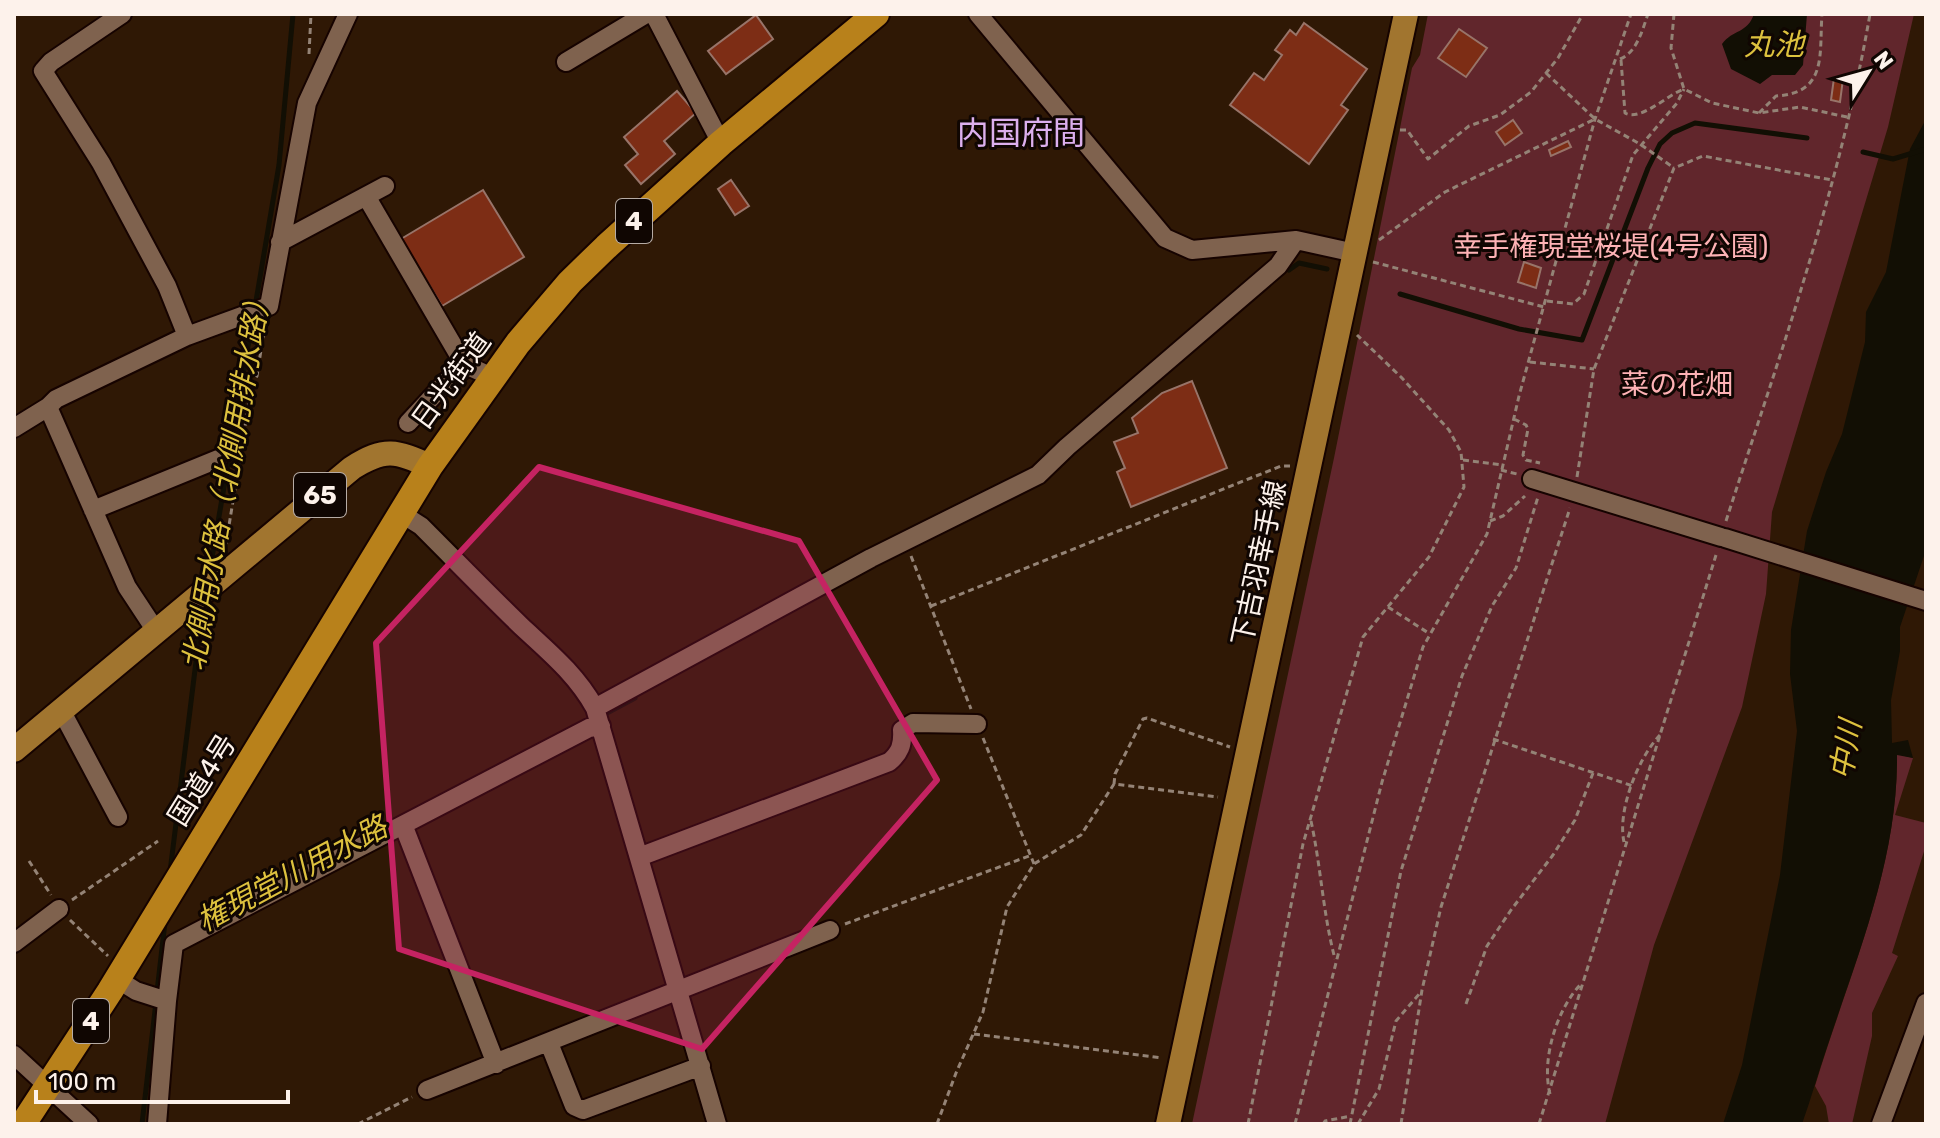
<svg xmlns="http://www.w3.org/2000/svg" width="1940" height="1138" font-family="Rubik,'Noto Sans JP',sans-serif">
<rect width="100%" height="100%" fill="#2f1805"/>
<!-- green -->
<path fill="#61262c" d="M1428 14H1914L1888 127 1772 512 1766 594 1742 707 1654 945 1605 1124H1192L1334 458 1412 68 1420 55Z
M1897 754 1913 758 1895 815 1926 823V845L1892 953 1898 956 1872 1013V1036L1852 1124H1829L1826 1106 1815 1086C1848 976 1898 871 1897 754Z"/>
<!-- water -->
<path fill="#120f04" d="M1754 14H1807L1803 65 1795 75H1772L1760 84 1731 69 1722 44C1733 29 1747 34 1754 14Z
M1926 119V550L1900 627V651L1891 700 1892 743 1908 740 1913 758 1897 755C1898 857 1859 951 1827 1047 1818 1073 1811 1099 1802 1124H1723L1742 1065 1780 875 1797 731 1790 674 1791 630 1807 531 1826 472 1842 434 1865 342 1866 312 1886 272 1910 149Z"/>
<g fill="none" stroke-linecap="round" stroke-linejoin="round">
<!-- stream -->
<path stroke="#120f04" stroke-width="5" d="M1863 152 1893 159 1926 149
M1289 270 1299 263 1327 269
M1400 294 1519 329 1582 340 1648 168 1660 144 1672 133 1695 123 1807 138
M255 307 279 165 293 14
M209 575 253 317
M607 713 635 698
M170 872 203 605
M157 992 165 922
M142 1124 156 1002"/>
</g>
<!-- building -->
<path fill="#7d2d15" stroke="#987469" stroke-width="2" d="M756 15 773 39 726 74 708 51Z
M1304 23 1367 69 1341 105 1348 110 1309 164 1230 105 1254 73 1264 80 1282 55 1275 50 1290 30 1296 35Z
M1459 29 1487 48 1466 77 1438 58Z
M1834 78 1843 79 1840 102 1831 100Z
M677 91 696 113 664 141 675 154 641 184 625 165 638 154 624 137Z
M1513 120 1522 133 1505 145 1496 132Z
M1568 141 1571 147 1551 156 1549 150Z
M731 180 749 206 735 215 718 189Z
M483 190 524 257 442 306 401 239Z
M1522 247 1537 251 1535 258 1520 255Z
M1524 262 1541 268 1536 288 1518 282Z
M1192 381 1227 468 1131 507 1117 472 1125 468 1114 442 1138 433 1132 418 1162 393Z"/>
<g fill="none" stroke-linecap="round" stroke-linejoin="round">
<defs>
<path id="minor" d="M122 14 51 62 43 71 101 163 167 286 187 336
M654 14 721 143
M978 14 1165 238 1192 250 1296 240 1355 253
M566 62 646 14
M366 196 461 359 468 366 492 377
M280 242 385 186
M48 407 127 587 156 631
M408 423 446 382 468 366
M14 428 48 407 56 399 187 336 269 306 307 103 348 14
M1532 479 1721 537
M93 510 218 459
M402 514 421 526C454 559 487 593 521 626 549 652 576 674 595 708L717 1124
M1725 538 1926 601
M595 708 871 558 1038 475 1067 447 1278 266 1296 240
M61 710 118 817
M404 827 496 1064
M639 857 889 762C900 753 903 745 902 730L913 723 977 724
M14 943 59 909
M117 979 136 991 167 1001
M549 1043 574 1106 583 1110 701 1066
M14 1055 89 1124
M427 1090 830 930
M157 1124 167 1001 174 944 589 728 601 726
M1881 1124 1926 1003"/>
<path id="major" d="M14 750 352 468C385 447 396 451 430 466
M1168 1124 1406 14"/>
<path id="highway" d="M23 1124 110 991 430 466 518 343 570 282 606 247 721 143 876 14"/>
</defs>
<!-- minor casing -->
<use href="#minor" stroke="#160300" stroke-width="22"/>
<!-- major casing -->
<use href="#major" stroke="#160300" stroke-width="28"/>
<!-- highway casing -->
<use href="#highway" stroke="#160300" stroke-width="30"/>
<!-- path -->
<path stroke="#948376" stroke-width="3" stroke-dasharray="6 4" stroke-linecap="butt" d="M1674 14 1671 48 1684 89 1712 103 1759 113 1800 107 1847 117
M309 54 311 14
M1620 59C1637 52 1642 31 1648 14
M1621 60 1625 113C1640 122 1667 95 1684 89
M1546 73 1595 119 1640 144 1674 168
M1759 113 1776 96C1828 93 1819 54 1822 14
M1400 130H1407L1428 159 1469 126 1500 115 1531 92 1558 58 1583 14
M1379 240 1445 192 1595 119
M1373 262 1544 307
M1547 301 1573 304 1584 294 1633 155 1677 103 1684 89
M1530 362 1594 369
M1514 419 1526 425 1528 429 1523 455 1526 460 1540 463
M1463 460 1502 465
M1501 470 1517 474
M1577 477 1594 369 1674 168 1703 156 1832 180
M1490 521 1503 516 1525 496
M1726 521C1780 354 1840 187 1870 14
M226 544 252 384 257 376 265 324
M911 556 971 709
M931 606 1281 466H1290
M1388 607 1430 634
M983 738 1034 864
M1493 739 1633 786
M1114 784 1115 774 1143 719 1147 718 1230 747
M1311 821C1321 867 1323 914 1335 959
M1624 842C1617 811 1638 758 1660 735
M29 861 51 895
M72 900 158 841
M70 920 108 956
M845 924 1029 856
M1466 1004 1487 946 1511 910 1553 855 1575 820 1593 773
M974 1034 1162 1058
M1550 1094C1541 1059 1557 1008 1582 983
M358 1124 412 1097
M937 1124 956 1073 983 1012 1007 907 1034 864 1081 835 1114 784 1218 797
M1248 1124 1303 844 1363 637 1429 557 1464 487 1461 452 1449 430 1401 377 1357 335
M1295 1124 1382 782 1423 647 1487 534 1519 396 1595 119 1631 14
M1323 1124 1325 1121 1351 1116
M1350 1124 1401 871 1462 676 1492 606 1516 568 1538 497
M1358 1124 1379 1089 1396 1021 1420 993
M1401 1124 1422 990 1441 907 1570 508
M1539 1124 1716 555"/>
<!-- minor -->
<use href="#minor" stroke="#7f624e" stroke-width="18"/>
<!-- major -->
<use href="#major" stroke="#a1752f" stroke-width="24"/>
<!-- highway -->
<use href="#highway" stroke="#b8811b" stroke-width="26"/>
</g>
<!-- marked area -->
<path fill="#c52362" fill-opacity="0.2" stroke="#c52362" stroke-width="6" stroke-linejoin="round" d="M539 467 799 541 937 780 702 1049 399 949 376 643Z"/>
<g text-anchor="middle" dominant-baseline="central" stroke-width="6" stroke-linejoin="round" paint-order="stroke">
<!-- shield labels -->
<g fill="#100602" stroke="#b6aba5" stroke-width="2">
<rect x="616" y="199" width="36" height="44" rx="6"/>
<rect x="294" y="473" width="52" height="44" rx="6"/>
<rect x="73" y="999" width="36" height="44" rx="6"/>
</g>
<g font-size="26" font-weight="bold" fill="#fdf2eb">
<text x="634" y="221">4</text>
<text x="320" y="495">65</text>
<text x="91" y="1021">4</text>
</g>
<!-- park labels -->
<g font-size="28" fill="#feb2b5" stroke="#100602">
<text x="1611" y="246">幸手権現堂桜堤(4号公園)</text>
<text x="1677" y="384">菜の花畑</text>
</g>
<!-- street labels -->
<g font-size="28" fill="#fdf2eb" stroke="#100602">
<text transform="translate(451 381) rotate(-54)">日光街道</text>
<text transform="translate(1259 563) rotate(-78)">下吉羽幸手線</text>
<text transform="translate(202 780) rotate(-58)">国道4号</text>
</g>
<!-- water labels -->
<g font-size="30" font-style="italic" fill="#ddc13e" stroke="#100602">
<text x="1774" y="45">丸池</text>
<text transform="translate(227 478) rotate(-80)">北側用水路（北側用排水路）</text>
<text transform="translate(1846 750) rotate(-80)">中川</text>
<text transform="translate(292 874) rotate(-28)">権現堂川用水路</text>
</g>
<!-- quarter labels -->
<g font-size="32" fill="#dcafee" stroke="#100602">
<text x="1021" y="133">内国府間</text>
</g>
</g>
<!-- border -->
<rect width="1940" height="1138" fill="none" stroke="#fdf2eb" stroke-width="32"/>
<!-- north arrow -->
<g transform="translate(1868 72) rotate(53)" stroke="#100602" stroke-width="6" paint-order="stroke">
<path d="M0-6L14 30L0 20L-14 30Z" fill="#fdf2eb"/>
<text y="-12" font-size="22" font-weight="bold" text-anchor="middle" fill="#fdf2eb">N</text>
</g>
<!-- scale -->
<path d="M36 1090v12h252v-12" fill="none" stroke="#fdf2eb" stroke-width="4"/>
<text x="48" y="1090" font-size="24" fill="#fdf2eb" stroke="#100602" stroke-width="6" paint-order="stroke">100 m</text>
</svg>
